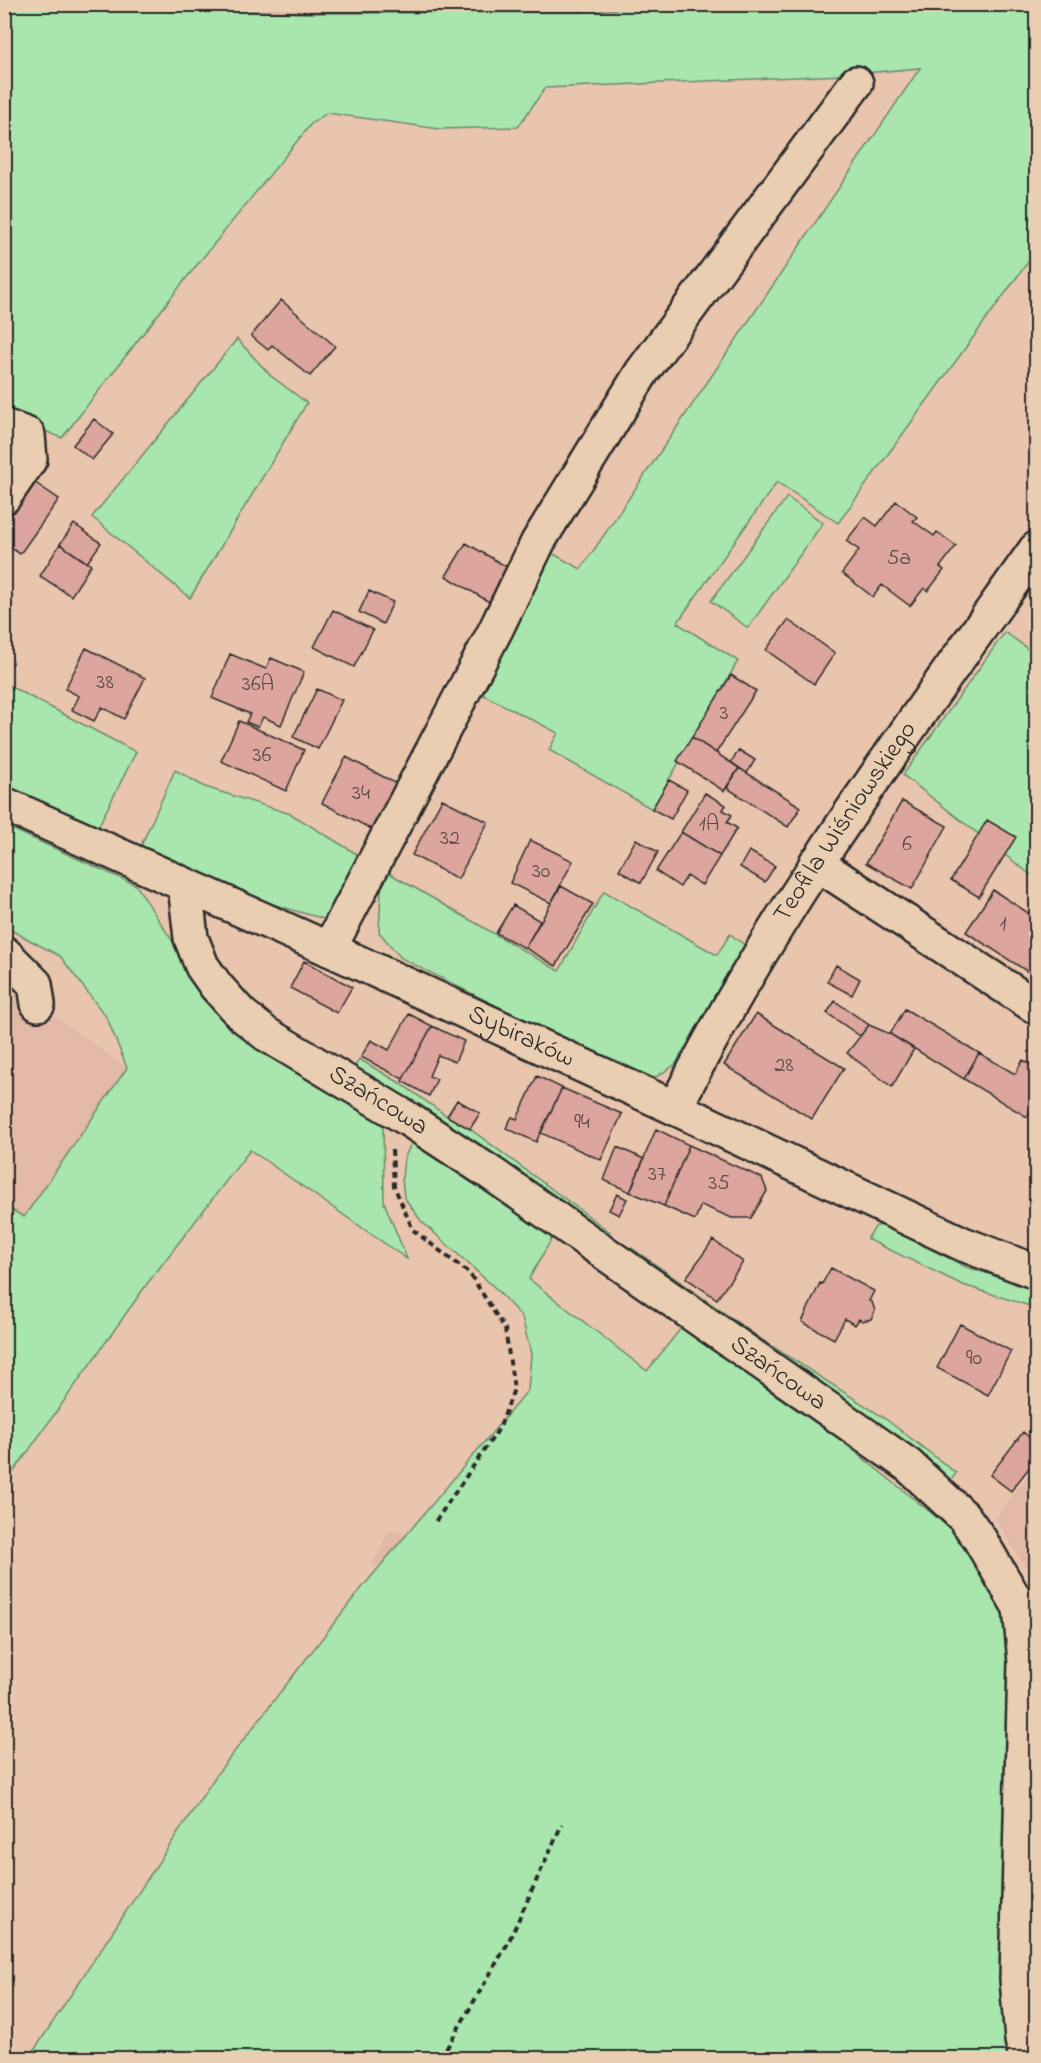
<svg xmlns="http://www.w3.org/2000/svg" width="1041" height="2063" font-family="'Indie Flower',sans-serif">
<rect width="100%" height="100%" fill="#eac5ae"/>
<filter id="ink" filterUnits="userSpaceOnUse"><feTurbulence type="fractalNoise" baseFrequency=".0167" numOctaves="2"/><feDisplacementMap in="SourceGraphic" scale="12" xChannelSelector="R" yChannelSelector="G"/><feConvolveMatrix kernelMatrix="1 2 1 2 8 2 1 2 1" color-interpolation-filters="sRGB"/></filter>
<g filter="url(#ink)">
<!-- built -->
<path fill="#e2b8a6" d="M108 5H703L576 12 305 13Z
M4 980 127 1068 24 1218 5 1206Z
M1036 1465V1583L995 1519Z
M390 1529 422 1544 404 1579 372 1564Z"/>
<!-- green -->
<path fill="#a8e6ad" stroke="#6a886c" stroke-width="1.5" d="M703 4 1036 5V251L838 523 777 482 677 623 738 661 652 809 549 750 558 733 474 690 546 550 581 569 920 68 843 75 545 88 518 127 440 129 327 113 311 124 184 281 62 438 5 415 4 5H108L305 13 576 12Z
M237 339 271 376 307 403 190 598 92 517Z
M787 497 823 523 748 628 711 601Z
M1005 632 1036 655V879L903 775Z
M4 683 136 752 96 831 5 791Z
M175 770 205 787 291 814 365 859 324 919 247 897 140 848Z
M5 826 136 885 192 971 383 1120 384 1202 407 1259 250 1150 147 1284 5 1484V1206L24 1217 127 1068 107 1018 60 956 5 927Z
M382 869 559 971 604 891 717 955 730 934 746 946 675 1065 653 1079 537 1026 401 958 379 932Z
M359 1059 400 1083 447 1116 470 1129 610 1232 604 1242 352 1072Z
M414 1137 556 1231 529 1279 647 1371 689 1318 976 1549 1012 1611 1013 2058H29L217 1774 355 1596 528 1390 531 1354 522 1317 493 1286 421 1221 404 1197 402 1178 404 1159Z
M884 1225 966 1267 1036 1288V1308L963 1285 867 1239 876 1226Z
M632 1248 764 1341 883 1417 956 1473 947 1486 628 1255Z"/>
<!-- building -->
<path fill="#dca59d" stroke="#2b2b2b" stroke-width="1.5" d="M281 300 335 346 310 376 272 345 268 350 251 336Z
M94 419 113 434 92 460 73 445Z
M34 482 59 499 20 554 4 543V524Z
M896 501 917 517 913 521 934 536 937 532 956 546 940 567 944 570 928 591 924 588 910 606 882 585 873 597 842 573 859 550 846 541 865 517 877 526Z
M74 524 101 543 87 563 60 544Z
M466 543 514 571 494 605 446 576Z
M60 544 91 565 71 596 40 576Z
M369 591 393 602 383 624 359 612Z
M333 610 373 630 354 667 314 647Z
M788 620 835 653 814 684 766 650Z
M86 648 145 678 124 719 102 707 94 721 72 710 79 696 65 689Z
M230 654 266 669 271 658 304 672 281 725 263 717 258 727 246 722 250 714 212 698Z
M731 675 756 691 716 753 692 737Z
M317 689 342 700 318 749 293 737Z
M239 721 304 750 286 791 221 761Z
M692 737 739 768 724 791 677 761Z
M739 750 755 760 747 773 731 762Z
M346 757 399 785 375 831 322 803Z
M739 768 801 807 788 827 727 788Z
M669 780 687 790 671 819 652 809Z
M705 793 726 805 723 810 732 815 727 822 737 828 720 856 681 832Z
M442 799 488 822 458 879 412 855Z
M902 801 947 826 912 889 866 863Z
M987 820 1016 837 979 897 951 880Z
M681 832 720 856 702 885 687 876 680 887 656 871Z
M636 839 658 852 641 883 619 870Z
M530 840 573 861 551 903 510 883Z
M749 851 775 866 765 882 740 867Z
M561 886 593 904 556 966 525 948Z
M993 890 1036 918V959L1028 972 966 932Z
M513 905 540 921 525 948 496 933Z
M304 961 352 987 337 1013 290 988Z
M836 965 860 979 852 995 827 982Z
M835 1001 869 1025 860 1036 827 1013Z
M905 1009 979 1053 964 1079 890 1034Z
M409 1014 432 1026 403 1079 361 1057 371 1040 389 1050Z
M756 1014 844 1068 812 1119 724 1065Z
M869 1025 890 1034 914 1049 892 1087 847 1053Z
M432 1026 464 1041 455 1062 438 1055 429 1076 437 1079 429 1096 402 1081Z
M979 1053 1015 1074 1023 1060 1036 1068V1100L1027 1117 964 1079Z
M537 1076 562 1088 536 1142 506 1128 512 1117 517 1119Z
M562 1088 622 1114 601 1160 541 1133Z
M457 1100 480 1113 470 1129 447 1116Z
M656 1129 689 1145 664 1206 630 1192Z
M689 1145 762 1178 767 1191 751 1218H732L701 1205 695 1220 664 1206Z
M617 1147 644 1159 630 1192 604 1180Z
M617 1194 627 1199 619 1215 609 1210Z
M713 1240 743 1262 717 1299 686 1278Z
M831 1268 874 1291 869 1301 872 1302 875 1311 871 1319 862 1321 859 1319 855 1325 845 1319 834 1339 802 1322 820 1283 822 1284Z
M960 1324 1011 1351 988 1395 937 1368Z
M1023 1432 1036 1443V1459L1011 1491 990 1475Z"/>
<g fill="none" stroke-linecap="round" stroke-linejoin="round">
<defs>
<g id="minor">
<path d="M4 426 28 435 30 459 4 497"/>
<path id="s1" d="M4 804 329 949 675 1108 963 1244 1036 1272"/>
<path d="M816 863 1036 1007"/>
<path id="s2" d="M185 885 191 938 202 966 216 986 241 1014 266 1034 408 1119 492 1174 908 1465 964 1517 979 1538 1020 1608 1025 1662 1017 1979 1022 2040 1026 2058"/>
<path d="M329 949 496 629 538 542 642 372 856 83"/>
<path d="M4 953 35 984 38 1004"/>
<path id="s3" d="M675 1108C774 909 908 730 1036 549"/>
</g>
</defs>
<!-- minor casing -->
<use href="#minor" stroke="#2b2b2b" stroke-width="38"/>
<!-- path -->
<path stroke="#2b2b2b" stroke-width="4" stroke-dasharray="6 4.5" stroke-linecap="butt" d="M392 1150 394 1186 413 1230 470 1274 505 1329 514 1389 500 1427 435 1522
M441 2058 508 1943 562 1824"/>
<!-- minor -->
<use href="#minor" stroke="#eaceb1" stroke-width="33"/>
</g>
</g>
<g text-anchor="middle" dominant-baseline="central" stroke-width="4.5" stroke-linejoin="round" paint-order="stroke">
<!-- number labels -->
<g font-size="22" fill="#574a48">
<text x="899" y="559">5a</text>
<text x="105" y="683">38</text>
<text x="258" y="685">36A</text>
<text x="724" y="714">3</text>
<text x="262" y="756">36</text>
<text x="361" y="794">34</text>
<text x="709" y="825">1A</text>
<text x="450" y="839">32</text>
<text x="907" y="845">6</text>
<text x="541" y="872">30</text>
<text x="1003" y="925">1</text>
<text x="784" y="1066">28</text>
<text x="582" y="1123">94</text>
<text x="657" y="1175">37</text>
<text x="719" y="1184">35</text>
<text x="974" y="1359">90</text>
</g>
<!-- street labels -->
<g font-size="26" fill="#2b2b2b" stroke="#eaceb1">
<text stroke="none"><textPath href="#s3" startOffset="333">Teofila Wiśniowskiego</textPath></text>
<text stroke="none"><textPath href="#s1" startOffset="567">Sybiraków</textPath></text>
<text stroke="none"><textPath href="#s2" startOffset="308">Szańcowa</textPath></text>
<text stroke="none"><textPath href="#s2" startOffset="792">Szańcowa</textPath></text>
</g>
</g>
<!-- margin -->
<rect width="1041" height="2063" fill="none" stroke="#eaceb1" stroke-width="24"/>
<rect x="12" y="12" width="1017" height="2039" fill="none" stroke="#2b2b2b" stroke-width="2" filter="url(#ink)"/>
</svg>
